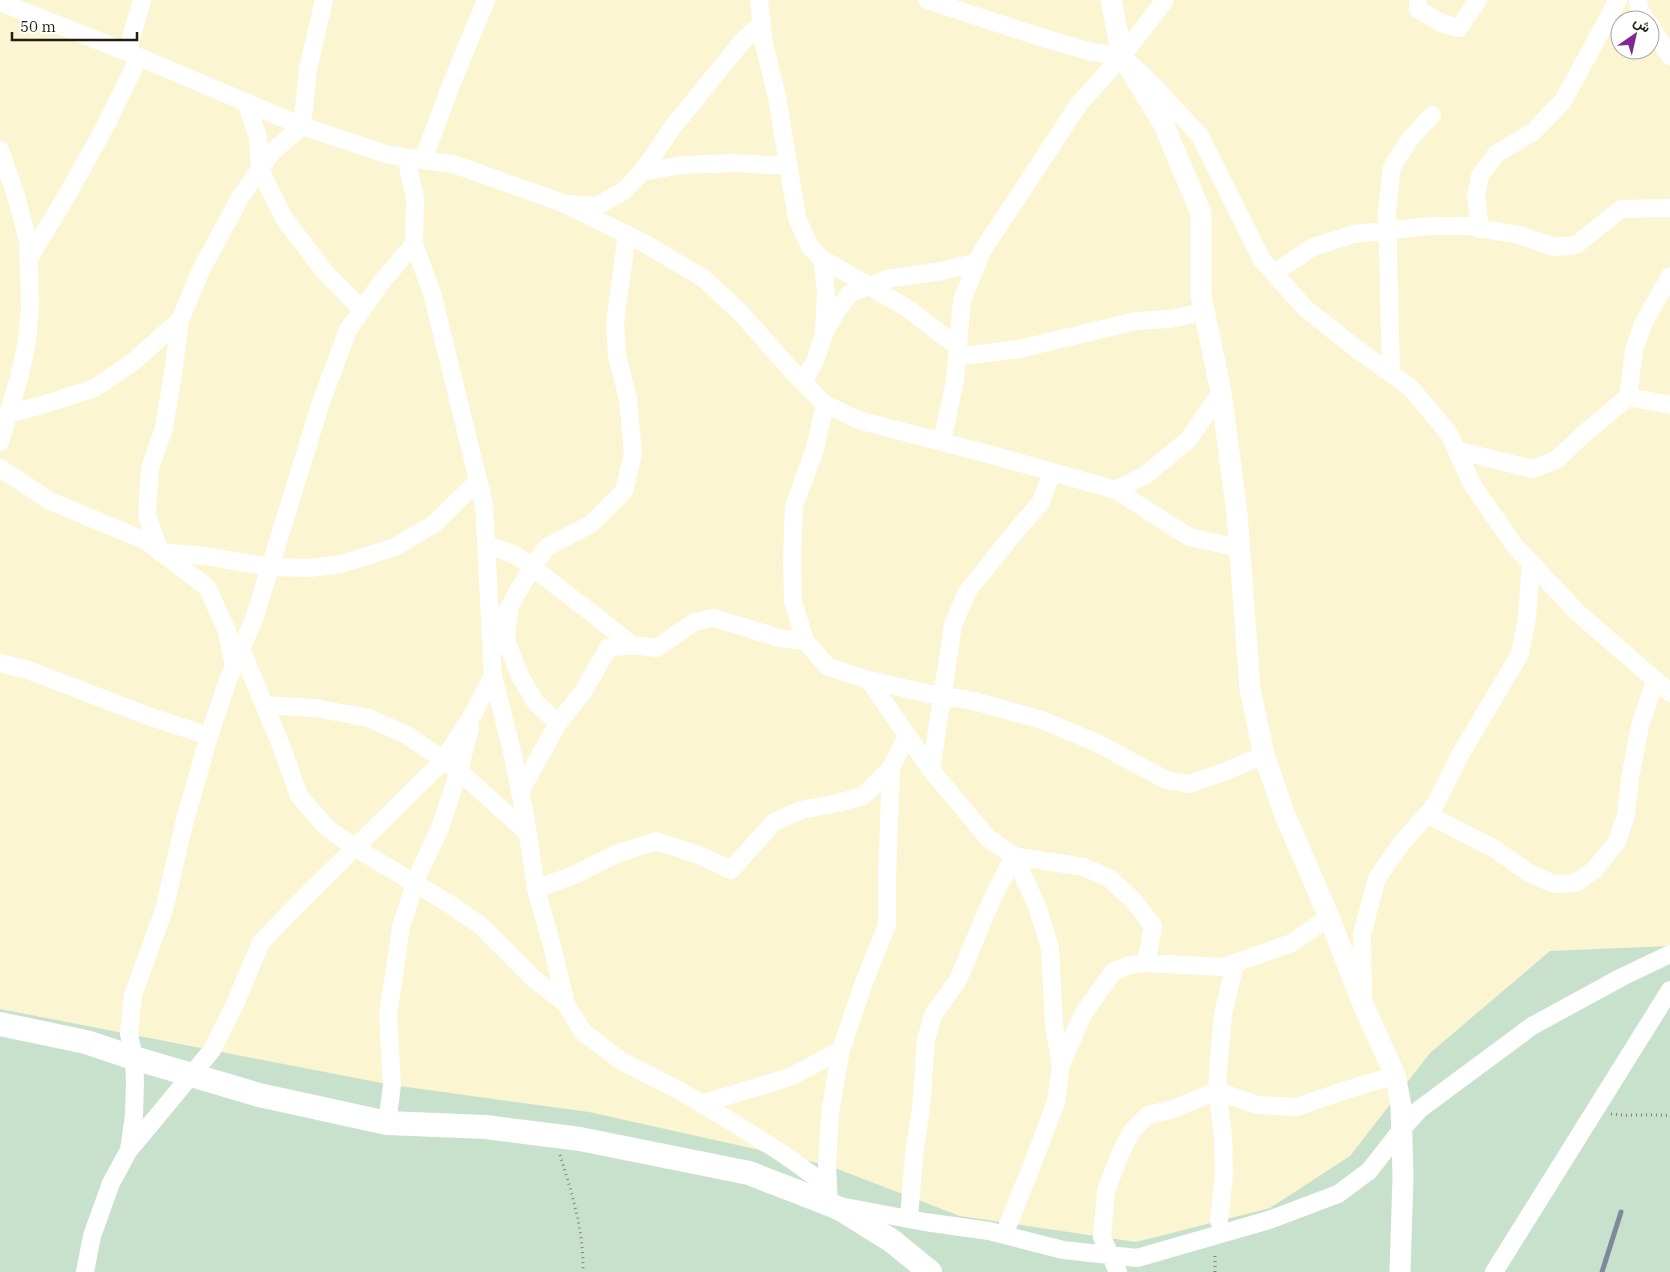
<svg xmlns="http://www.w3.org/2000/svg" width="1670" height="1272" font-family="'IBM Plex Serif',Vazirmatn,serif">
<rect width="100%" height="100%" fill="#fcf5d1"/>
<!-- green -->
<path fill="#c8e1cd" d="M1670 946V1272H0V1009L392 1085 589 1112 827 1165 960 1216 1136 1242 1270 1208 1350 1156 1430 1053 1550 951Z"/>
<g fill="none" stroke-linecap="round" stroke-linejoin="round">
<!-- stream -->
<path stroke="#7e8a9a" stroke-width="5" d="M1602 1272 1621 1212"/>
<!-- path -->
<path stroke="#89846c" stroke-width="3" stroke-dasharray="1 4" stroke-linecap="butt" d="M1611 1114C1631 1117 1650 1113 1670 1116
M560 1155C572 1193 584 1231 583 1272
M1215 1272V1253"/>
<!-- minor -->
<path stroke="#fff" stroke-width="18" d="M759 0 764 44 777 97 797 218 810 247 822 259 826 291 824 334
M927 0 1040 37 1092 52 1122 56 1151 83 1200 136 1262 260 1306 309 1358 350 1411 388 1449 434 1472 484 1514 545 1577 612 1670 693
M1418 0V9L1441 23 1459 28 1478 0
M1638 0 1639 8 1646 20
M0 2 127 52 302 126 386 154 456 165 563 203 642 242 703 278 739 311 793 372 825 404 858 420 992 455 1116 490 1189 537 1240 548
M1650 25 1670 56
M127 52 142 0
M246 102 258 137 260 170 284 218 324 271 362 310
M0 150 16 196 28 241 30 307 27 342 19 378 0 442
M406 157 415 199 414 244 432 293 484 504 493 676 511 747 525 815 536 889 552 946 566 1004 583 1032 620 1060 680 1091 734 1123 783 1154 828 1186
M423 160 451 85 486 0
M642 172 682 165 733 163 789 166
M573 204 596 206 624 191 642 172 672 128 741 43 762 23
M1480 229 1476 197 1480 176 1496 154 1533 132 1563 101 1618 0
M822 259 907 308 958 347
M28 260 66 197 105 127 139 57
M1274 273 1313 247 1354 234 1431 226H1467L1519 235 1554 247 1576 245 1621 209 1670 208
M180 320 173 373 164 428 150 468 147 515 160 552 205 556 270 567 310 568 341 564 395 547 434 524 478 481
M957 357 1019 349 1136 321 1169 319 1204 312
M1391 374 1387 211 1392 167 1410 139 1432 115
M803 382 815 361 824 334 836 312 849 294 887 279 941 271 978 262
M1628 397 1670 405
M825 404 815 449 794 506 792 558 793 601 805 641 828 667 869 680 925 693 974 701 1042 720 1097 743 1166 780 1189 784 1224 772 1264 755
M0 416 42 405 95 388 133 362 180 320 201 270 241 196 272 152 302 126 308 69 324 0
M942 442 955 380 962 300 982 251 1079 104 1122 56 1165 0
M1456 450 1532 469 1556 460 1586 432 1628 397 1634 350 1643 324 1670 276
M0 468 50 501 146 541 207 587 227 631 234 667
M1116 490 1147 474 1189 439 1221 392
M486 544 515 555 532 567 598 618 632 645
M509 612 506 640 520 676 536 703 558 723
M492 637 532 567 547 547 591 524 624 491 633 454 628 399 617 355 615 323 627 234
M241 649 282 748 299 796 326 827 354 847 448 903 480 925 533 978 566 1004
M0 663 28 670 148 716 209 736
M869 680 931 770 988 838 1014 856 1084 867 1109 878 1133 900 1153 926 1146 963
M264 705 315 708 369 718 407 735 459 771 528 833
M907 736 891 768 887 877V925L864 982 841 1050 830 1113 827 1165 829 1204 925 1222 989 1231 1063 1250 1137 1258 1269 1220 1338 1194 1369 1171 1402 1129 1420 1109 1532 1026 1622 977 1670 954
M931 770 953 625 967 592 1015 532 1041 502 1052 473
M520 792 558 723 583 692 608 648 632 645 657 648 694 622 714 618 779 638 805 641
M1427 814 1495 849 1529 873 1554 884 1575 883 1594 870 1617 842 1626 815 1630 778 1640 726 1655 681
M1014 856 1037 906 1050 948 1054 1025 1061 1065
M536 889 574 875 616 854 656 841 699 855 731 870 774 822 801 810 838 803 863 796 891 768
M1363 999 1362 934 1377 878 1401 844 1435 805 1460 755 1520 654 1527 617 1531 563
M701 1104 790 1077 841 1050
M387 1123 392 1085 388 1015 401 927 417 877 440 828 459 771 470 727
M130 1149 212 1050 235 1004 261 942 307 895 443 761 473 714 493 676
M909 1218 914 1155 921 1109 926 1040 933 1015 958 980 992 899 1014 856
M1219 1221 1224 1175 1223 1135 1217 1091 1219 1059 1223 1015 1235 963
M1004 1235 1036 1155 1056 1102 1061 1065 1083 1014 1113 972 1129 965 1146 963 1223 967 1292 943 1329 917
M85 1272 92 1236 111 1183 129 1150 134 1115 135 1082 134 1058 129 1034 133 995 164 910 184 824 209 736 228 680 255 616 321 402 348 330 380 284 414 244
M1118 1272 1102 1237 1106 1191 1120 1154 1132 1131 1148 1115 1173 1109 1217 1091 1257 1105 1297 1107 1340 1092 1395 1075
M1494 1272 1670 990"/>
<!-- tertiary -->
<path stroke="#fff" stroke-width="21" d="M1111 0 1122 56 1163 123 1201 213V296L1221 392 1237 513 1250 689 1264 755 1284 813 1329 917 1364 1007 1395 1075 1401 1106 1403 1177 1400 1272"/>
<!-- secondary -->
<path stroke="#fff" stroke-width="24" d="M0 1024 86 1042 134 1058 259 1095 387 1123 486 1127 580 1139 749 1173 829 1204 844 1211 892 1241 930 1272"/>
</g>
<!-- north arrow -->
<g transform="translate(1635 35) rotate(34)"><circle r="24" fill="#ffffff" stroke="#a7a5a0"/>
<path d="M0-4L9 19L0 12L-9 19Z" fill="#822692"/>
<text y="-8" font-size="14" font-weight="bold" text-anchor="middle" fill="#221f12">ش</text>
</g>
<!-- scale -->
<path d="M12 32v8h125v-8" fill="none" stroke="#221f12" stroke-width="2.5"/>
<text x="20" y="32" font-size="15" fill="#221f12" stroke="#ffffff" stroke-width="4" paint-order="stroke">50 m</text>
</svg>
